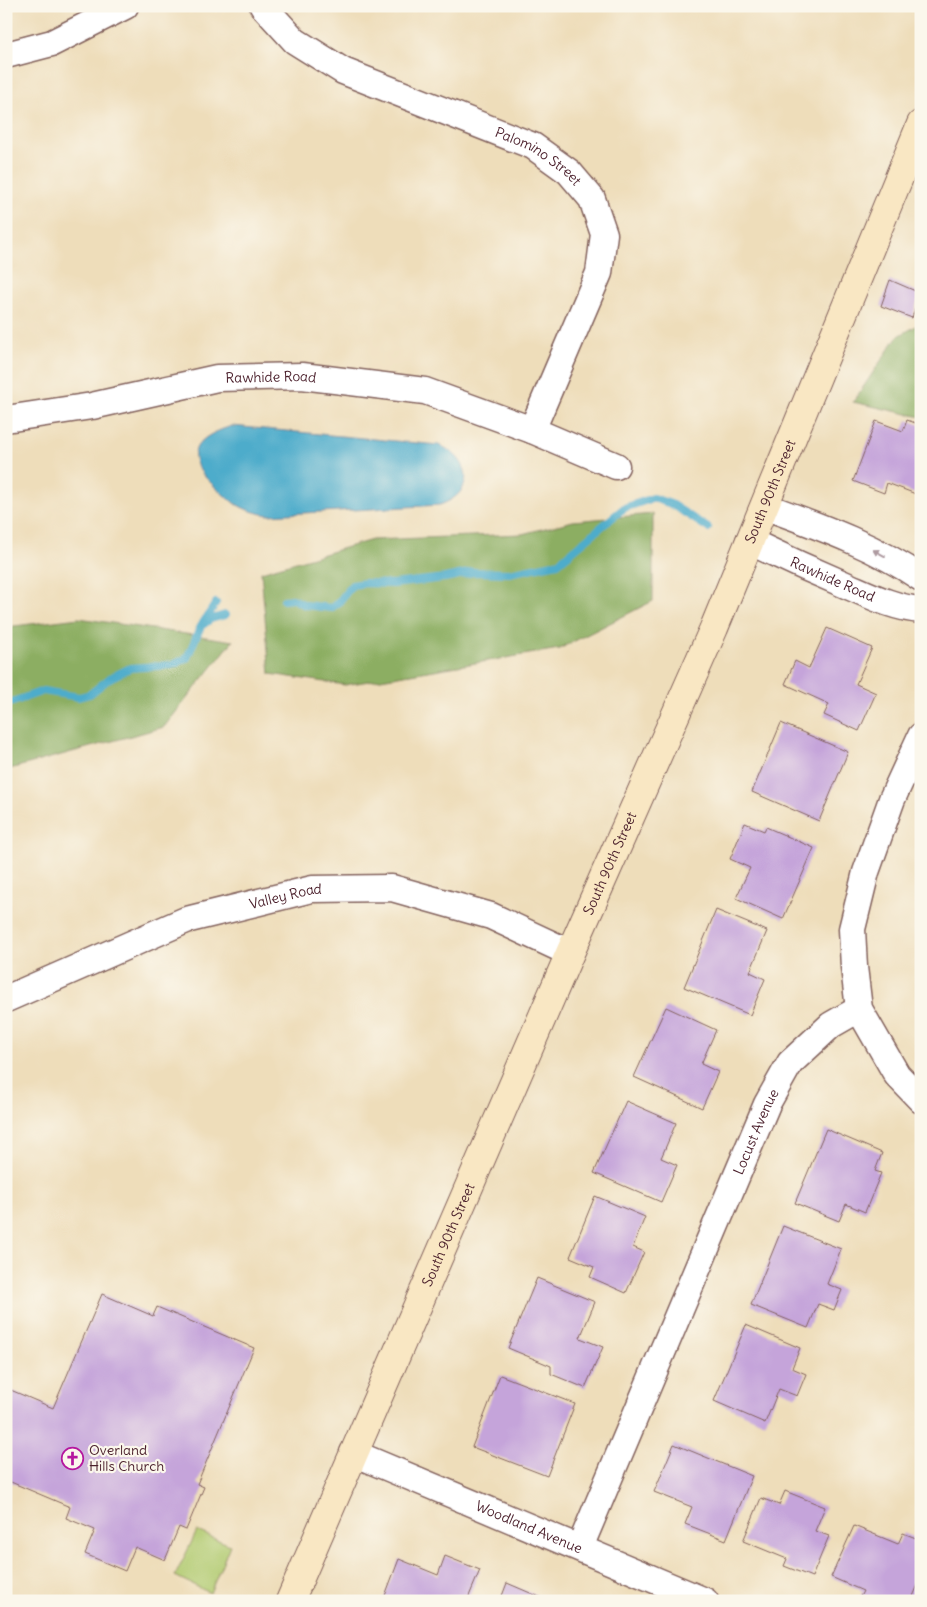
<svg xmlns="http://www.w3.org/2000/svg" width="927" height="1607" font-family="Delius,sans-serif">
<rect width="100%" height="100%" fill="#fbf7ec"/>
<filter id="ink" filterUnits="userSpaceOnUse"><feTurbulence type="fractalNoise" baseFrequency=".02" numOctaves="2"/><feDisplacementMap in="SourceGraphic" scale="10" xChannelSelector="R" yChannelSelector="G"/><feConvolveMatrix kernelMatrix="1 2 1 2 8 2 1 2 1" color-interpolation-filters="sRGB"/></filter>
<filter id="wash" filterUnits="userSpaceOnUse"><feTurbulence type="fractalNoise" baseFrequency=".0096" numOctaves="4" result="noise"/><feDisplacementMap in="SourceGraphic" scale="20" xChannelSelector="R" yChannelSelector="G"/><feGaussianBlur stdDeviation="1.12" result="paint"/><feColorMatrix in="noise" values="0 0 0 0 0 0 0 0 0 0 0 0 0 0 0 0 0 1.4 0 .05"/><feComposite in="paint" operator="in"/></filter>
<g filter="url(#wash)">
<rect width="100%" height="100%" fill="#eeddba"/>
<!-- green -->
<path fill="#b1ca6f" stroke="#7e744d" d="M197 1531 230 1545 210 1593 175 1576Z"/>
<!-- forest -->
<path fill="#8cae62" stroke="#6b6646" d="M921 323V417L853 402 897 337Z
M653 514V601L559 649 345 685 270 674 261 572 372 540 522 534 573 521Z
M79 618 233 641 164 727 6 770V627Z"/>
<!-- water -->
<path fill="#4daccb" stroke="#4c667b" d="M232 426 439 445C472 459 477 492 440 505L269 515C242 511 232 503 212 484 180 454 196 437 232 426Z"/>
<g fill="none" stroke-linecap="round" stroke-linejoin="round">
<!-- stream -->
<path stroke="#4daccb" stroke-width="8" d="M284 600 293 599 305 605 331 608 338 603 352 585 365 583 393 584 445 578 473 572 509 573 558 563 624 508 653 498 671 504 708 528
M203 623 216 603
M6 703H10L43 691 79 697 90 694 110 678 130 668 172 665 187 658 201 626 211 619 225 615"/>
</g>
<g id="blocks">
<!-- building -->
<path fill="#c5a4da" d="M890 280 920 293 912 318 881 306Z
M907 420 921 425V496L887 483 884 493 853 481 876 421 903 431Z
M827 628 872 648 856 684 876 693 859 731 824 715 829 704 785 684 795 661 809 668Z
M781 723 848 752 819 821 752 792Z
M745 823 764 831 766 827 814 848 783 919 736 898 750 868 730 859Z
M716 910 767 931 750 972 765 979 750 1015 684 987Z
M921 921V935H919L918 922Z
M666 1007 716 1030 701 1064 718 1072 702 1108 634 1077Z
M626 1101 676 1123 661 1158 677 1165 661 1202 594 1173Z
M826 1129 882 1153 875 1171 881 1173 865 1212 846 1204 839 1221 795 1203Z
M595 1196 645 1217 633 1247 644 1252 626 1293 590 1277 594 1267 570 1257Z
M783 1226 841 1249 827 1284 842 1290 834 1310 818 1304 808 1328 751 1305Z
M537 1278 595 1302 580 1338 603 1347 585 1388 551 1374V1366L508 1348Z
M102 1294 153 1316 157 1307 254 1348 197 1484 204 1487 186 1530 179 1527 165 1560 135 1547 125 1571 85 1554 95 1530 66 1518 70 1507 6 1480V1388L53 1408Z
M746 1325 800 1348 792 1368 806 1374 797 1396 779 1389 765 1423 714 1401Z
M500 1375 575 1404 547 1476 472 1447Z
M674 1444 752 1476 726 1540 685 1524 692 1507 654 1492Z
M785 1491 825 1507 815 1531 829 1536 812 1577 784 1566 787 1559 743 1541 761 1498 779 1505Z
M854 1526 898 1544 903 1533 921 1540V1578L911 1601H863L859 1599 863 1591 831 1577Z
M445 1556 480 1570 467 1601H383L399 1559 438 1575Z
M507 1583 549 1601H500Z"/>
</g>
</g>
<g filter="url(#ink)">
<use href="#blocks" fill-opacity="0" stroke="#83625d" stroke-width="1"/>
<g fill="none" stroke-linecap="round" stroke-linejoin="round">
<defs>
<g id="street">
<path id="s1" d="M263 6 295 41 343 71 533 146 569 172 592 199 604 234 599 273 532 430"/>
<path d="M6 55 52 43 125 6"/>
<path id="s2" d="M6 419 92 406 217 378 302 376 425 391 532 430 616 466"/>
<path d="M764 506C818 526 873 545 921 578"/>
<path id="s3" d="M749 541C782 557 815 572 848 586 871 596 895 608 921 610"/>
<path d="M921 736 892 799 866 872 852 929 854 967 859 1009 897 1075 921 1100"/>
<path id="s4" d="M6 999 186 920 312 889 392 888 491 916 570 953"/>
<path id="s5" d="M353 1453 705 1601"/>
<path id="s6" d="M580 1547 767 1104 790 1063 831 1025 859 1009"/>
</g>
<g id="secondary">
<path id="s7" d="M290 1601 570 953 714 628 921 124"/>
</g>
</defs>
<!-- street casing -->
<use href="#street" stroke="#83625d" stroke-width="29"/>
<!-- secondary casing -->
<use href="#secondary" stroke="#83625d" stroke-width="30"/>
<!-- street -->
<use href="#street" stroke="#fff" stroke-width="26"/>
<!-- secondary -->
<use href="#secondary" stroke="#f9e7c3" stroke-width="28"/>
</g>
<!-- one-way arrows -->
<defs><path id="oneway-solid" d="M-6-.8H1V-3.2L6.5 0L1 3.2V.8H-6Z" transform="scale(1.25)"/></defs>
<use fill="#ae9aa0" href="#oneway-solid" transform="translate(879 553) rotate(-152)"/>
</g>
<!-- icons -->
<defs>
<symbol id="church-ring" viewBox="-11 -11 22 22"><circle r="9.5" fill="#fbf7ec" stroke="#b5179e" stroke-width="1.5"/><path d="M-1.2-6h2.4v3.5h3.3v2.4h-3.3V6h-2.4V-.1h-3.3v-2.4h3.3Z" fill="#b5179e"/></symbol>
</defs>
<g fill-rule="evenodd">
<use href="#church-ring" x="60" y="1446" width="25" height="25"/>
</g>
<g text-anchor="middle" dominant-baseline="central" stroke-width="4.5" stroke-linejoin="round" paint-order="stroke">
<!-- street labels -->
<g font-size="14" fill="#4a1f2b" stroke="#fbf7ec">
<text stroke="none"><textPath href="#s1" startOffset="318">Palomino Street</textPath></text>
<text stroke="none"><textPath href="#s2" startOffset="269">Rawhide Road</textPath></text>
<text stroke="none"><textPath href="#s7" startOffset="1209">South 90th Street</textPath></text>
<text stroke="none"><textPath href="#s3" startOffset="92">Rawhide Road</textPath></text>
<text stroke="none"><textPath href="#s7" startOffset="804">South 90th Street</textPath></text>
<text stroke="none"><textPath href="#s4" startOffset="299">Valley Road</textPath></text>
<text stroke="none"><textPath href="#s6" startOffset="451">Locust Avenue</textPath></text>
<text stroke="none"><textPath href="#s7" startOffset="399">South 90th Street</textPath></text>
<text stroke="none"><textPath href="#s5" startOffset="191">Woodland Avenue</textPath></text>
</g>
<!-- poi labels -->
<g font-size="14" fill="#4a1f2b" stroke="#fbf7ec" text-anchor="start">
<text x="89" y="1450">Overland<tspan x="89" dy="16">Hills Church</tspan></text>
</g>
</g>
<!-- margin -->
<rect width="927" height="1607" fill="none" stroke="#fbf7ec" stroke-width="25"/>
</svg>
